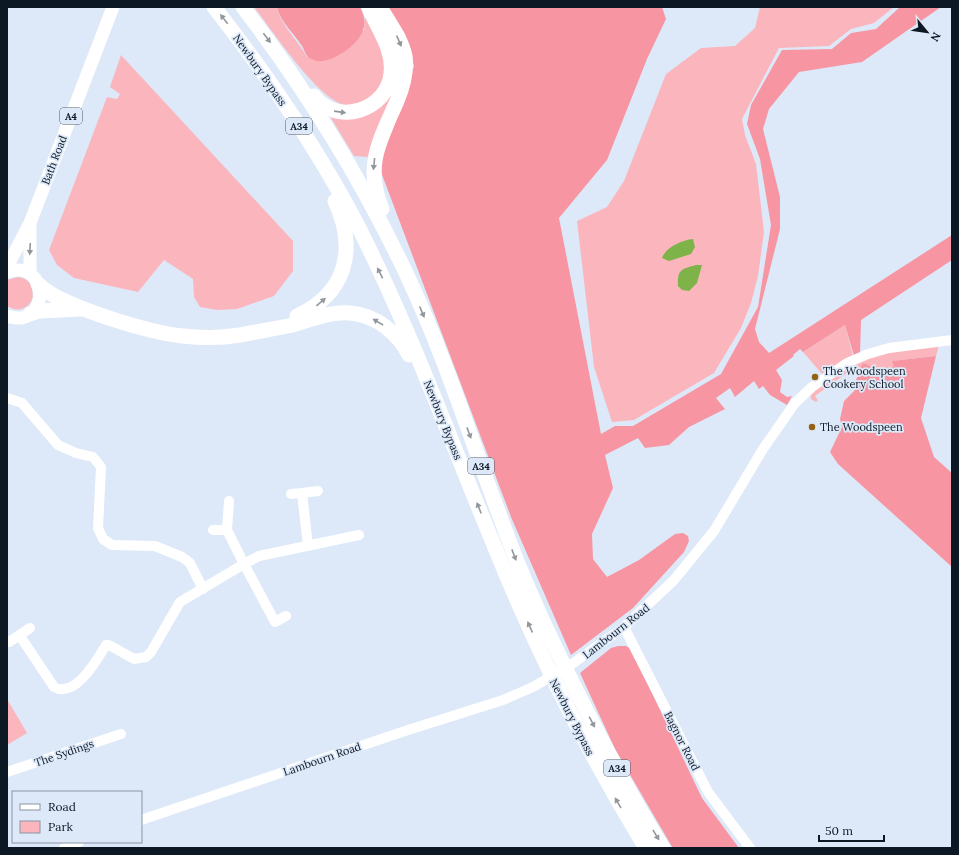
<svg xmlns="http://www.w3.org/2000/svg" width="959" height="855" font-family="Lora,serif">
<rect width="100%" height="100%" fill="#dde9f8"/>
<!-- green -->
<path fill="#fbb6bd" d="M254 7H277C281 26 298 40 307 57L364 30 365 16 384 52 386 73 372 100C364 102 352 107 345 105 318 100 272 30 254 7Z
M760 7H894L874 23 851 29 829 46 779 48 742 119 745 135 756 164 764 232 758 276 751 303 741 328 714 373 634 420 612 422 594 367 577 221 607 207 624 181 666 74 701 48 735 46 755 28Z
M121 55 293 241V271L274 296 237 309 217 310 200 307 194 297 193 279 164 260 138 292 74 278 57 265 49 250 107 97 117 99 120 94 110 87Z
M400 76 369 157 354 156 331 118 332 116 342 117Z
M18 277C31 279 32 286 33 297 29 309 18 313 7 306V280Z
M845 325 853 356 823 375 803 352Z
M939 345 936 356 893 361 894 367 872 371 863 363 858 371 852 373 850 371 815 396 818 400 816 402 811 399 810 393C821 385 832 376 843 369 871 352 907 350 939 345Z
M7 699 27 733 7 745Z"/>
<!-- forest -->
<path fill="#f895a2" d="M277 7H360C364 15 366 22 363 30 359 45 331 64 316 61 314 60 309 58 308 57 305 54 304 49 302 46 293 32 281 23 277 7Z
M388 7H662L666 19 647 59 607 160 559 218 601 434 615 426H633L721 374 758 307 771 225 760 159 747 124 751 105 782 50 832 49 851 33 876 29 900 7H941L862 62 799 72 769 109 763 129 780 197V229L755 329 759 342 769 353 952 235V260L861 320 860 354 854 356 845 325 803 352 800 349 793 355 794 356 776 370 782 380 780 392 787 397 792 396 787 405 770 395 763 386 759 389 754 381 735 397 730 388 716 398 725 409 689 427 669 445 645 448 638 438 605 455 613 488 592 534 593 559 607 577 639 560 675 534 683 533 688 536 689 541 684 552 633 608 571 655 511 517 378 164 393 129 414 66 405 34Z
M936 356 921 418 934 457 952 473V567L838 464 830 452 842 427 840 419 844 401 857 388 854 385 858 382 856 379 860 374 858 371 863 363 870 366 872 371 894 367 892 361Z
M618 646H626L631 649 702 798 739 848H673L671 845 615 749 580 673 611 648Z"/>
<!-- water -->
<path fill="#7db348" d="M693 239 695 247 691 254 669 261 662 258C666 247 682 240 693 239Z
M696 265H702L697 283 689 291 682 290 678 286C677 269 682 269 696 265Z"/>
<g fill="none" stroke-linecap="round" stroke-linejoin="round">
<!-- minor -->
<path stroke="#fff" stroke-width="10" d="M7 398 22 403 58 445 76 453 93 457 101 467 98 528 103 539 112 545 155 546 182 557 190 563 203 589
M291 494 302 493
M229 501 227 530 244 564 259 556 359 535
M213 530H227
M308 546 302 493 318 491
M624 627 708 792 750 848
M20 636 54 687C75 699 97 660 106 645H109L134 659 146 657 151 652 180 602 244 564 275 622 286 616
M9 642 30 628
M7 772 121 734
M141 820 405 731 503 700 533 687 572 664 624 627 674 580 714 531 763 449 795 403 812 387 847 363 868 354 889 348 952 340
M64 848 79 842"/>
<!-- major -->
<path stroke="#fff" stroke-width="13" d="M7 267 30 223 113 7
M7 272C50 257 51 331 7 316
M30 274V223"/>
<!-- highway -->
<path stroke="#fff" stroke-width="15" d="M214 7C268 76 317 148 358 226 411 331 451 442 496 550 538 654 588 753 646 848
M243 7C308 92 360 176 406 273 450 366 479 466 517 561 541 621 570 679 600 737 620 774 640 812 663 848
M380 7C389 23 401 38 405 56 407 72 403 87 397 101 380 140 364 166 382 209
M314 96C337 127 388 110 391 73 394 49 377 28 369 7
M38 284C59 306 151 333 183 336 201 338 222 338 240 335 256 332 272 329 288 326 309 321 328 311 350 313 376 315 398 333 409 355
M30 314 39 311 81 309
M297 316C347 293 357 249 335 201"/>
</g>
<!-- one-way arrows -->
<defs><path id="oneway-solid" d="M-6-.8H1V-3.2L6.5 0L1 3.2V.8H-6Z"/></defs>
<g fill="#92979c">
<use href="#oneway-solid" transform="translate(224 19) rotate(-128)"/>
<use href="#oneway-solid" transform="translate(267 38) rotate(53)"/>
<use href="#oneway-solid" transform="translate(399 41) rotate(67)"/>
<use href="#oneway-solid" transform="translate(340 112) rotate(8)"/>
<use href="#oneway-solid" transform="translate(374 164) rotate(96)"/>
<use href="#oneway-solid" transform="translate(30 249) rotate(93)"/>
<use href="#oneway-solid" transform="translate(380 273) rotate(-116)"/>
<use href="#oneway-solid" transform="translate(321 302) rotate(-40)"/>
<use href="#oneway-solid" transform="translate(422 312) rotate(67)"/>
<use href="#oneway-solid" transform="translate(378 322) rotate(-149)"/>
<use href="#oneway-solid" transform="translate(469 433) rotate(70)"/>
<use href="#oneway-solid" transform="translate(479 508) rotate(-112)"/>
<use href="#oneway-solid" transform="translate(514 555) rotate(69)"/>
<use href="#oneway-solid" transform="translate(530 627) rotate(-114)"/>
<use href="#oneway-solid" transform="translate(592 722) rotate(62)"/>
<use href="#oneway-solid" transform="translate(618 803) rotate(-120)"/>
<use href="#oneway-solid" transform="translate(656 835) rotate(59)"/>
</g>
<!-- markers -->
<g fill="#946214" stroke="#dde9f8" stroke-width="1.5">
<circle cx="815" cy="377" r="4"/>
<circle cx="812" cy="427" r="4"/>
</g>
<g text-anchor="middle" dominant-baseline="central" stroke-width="3.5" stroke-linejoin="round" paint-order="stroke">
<!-- shield labels -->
<g fill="#dde9f8" stroke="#4b5764" stroke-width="1">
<rect x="60" y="108" width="22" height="16" rx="3"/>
<rect x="286" y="118" width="26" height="16" rx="3"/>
<rect x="468" y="458" width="26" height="16" rx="3"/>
<rect x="604" y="760" width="26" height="16" rx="3"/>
</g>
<g font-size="10" font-weight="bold" fill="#0c1824">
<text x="71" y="116">A4</text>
<text x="299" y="126">A34</text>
<text x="481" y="466">A34</text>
<text x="617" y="768">A34</text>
</g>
<!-- street labels -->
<g font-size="11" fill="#0c1824" stroke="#dde9f8">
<text transform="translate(260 70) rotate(55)">Newbury Bypass</text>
<text transform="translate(54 160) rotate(-69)">Bath Road</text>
<text transform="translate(443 420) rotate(68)">Newbury Bypass</text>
<text transform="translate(616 631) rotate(-38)">Lambourn Road</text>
<text transform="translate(572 717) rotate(63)">Newbury Bypass</text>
<text transform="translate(682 741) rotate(63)">Bagnor Road</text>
<text transform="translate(64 753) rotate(-19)">The Sydings</text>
<text transform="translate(322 759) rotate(-19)">Lambourn Road</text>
</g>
<!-- poi labels -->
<g font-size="11" fill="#0c1824" stroke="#dde9f8" text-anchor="start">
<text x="823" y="371">The Woodspeen<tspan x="823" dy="13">Cookery School</tspan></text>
<text x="820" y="427">The Woodspeen</text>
</g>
</g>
<!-- border -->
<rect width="959" height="855" fill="none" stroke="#0c1824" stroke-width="16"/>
<!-- legend -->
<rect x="12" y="791" width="130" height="52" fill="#dde9f8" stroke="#8995a3"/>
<rect x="20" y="804" width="20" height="6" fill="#ffffff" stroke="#8995a3"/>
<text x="48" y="811" font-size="12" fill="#0c1824">Road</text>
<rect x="20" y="821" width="20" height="12" fill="#fbb6bd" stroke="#8995a3"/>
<text x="48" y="831" font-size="12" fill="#0c1824">Park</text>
<!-- north arrow -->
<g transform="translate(927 32) rotate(119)" stroke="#dde9f8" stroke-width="3" paint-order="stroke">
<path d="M0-3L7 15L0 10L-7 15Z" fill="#0c1824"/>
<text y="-6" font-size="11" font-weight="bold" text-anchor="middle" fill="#0c1824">N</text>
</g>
<!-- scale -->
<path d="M819 835v6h65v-6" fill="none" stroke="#0c1824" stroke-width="2"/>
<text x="825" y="835" font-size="12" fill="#0c1824" stroke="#dde9f8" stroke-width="3" paint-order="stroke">50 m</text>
</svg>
